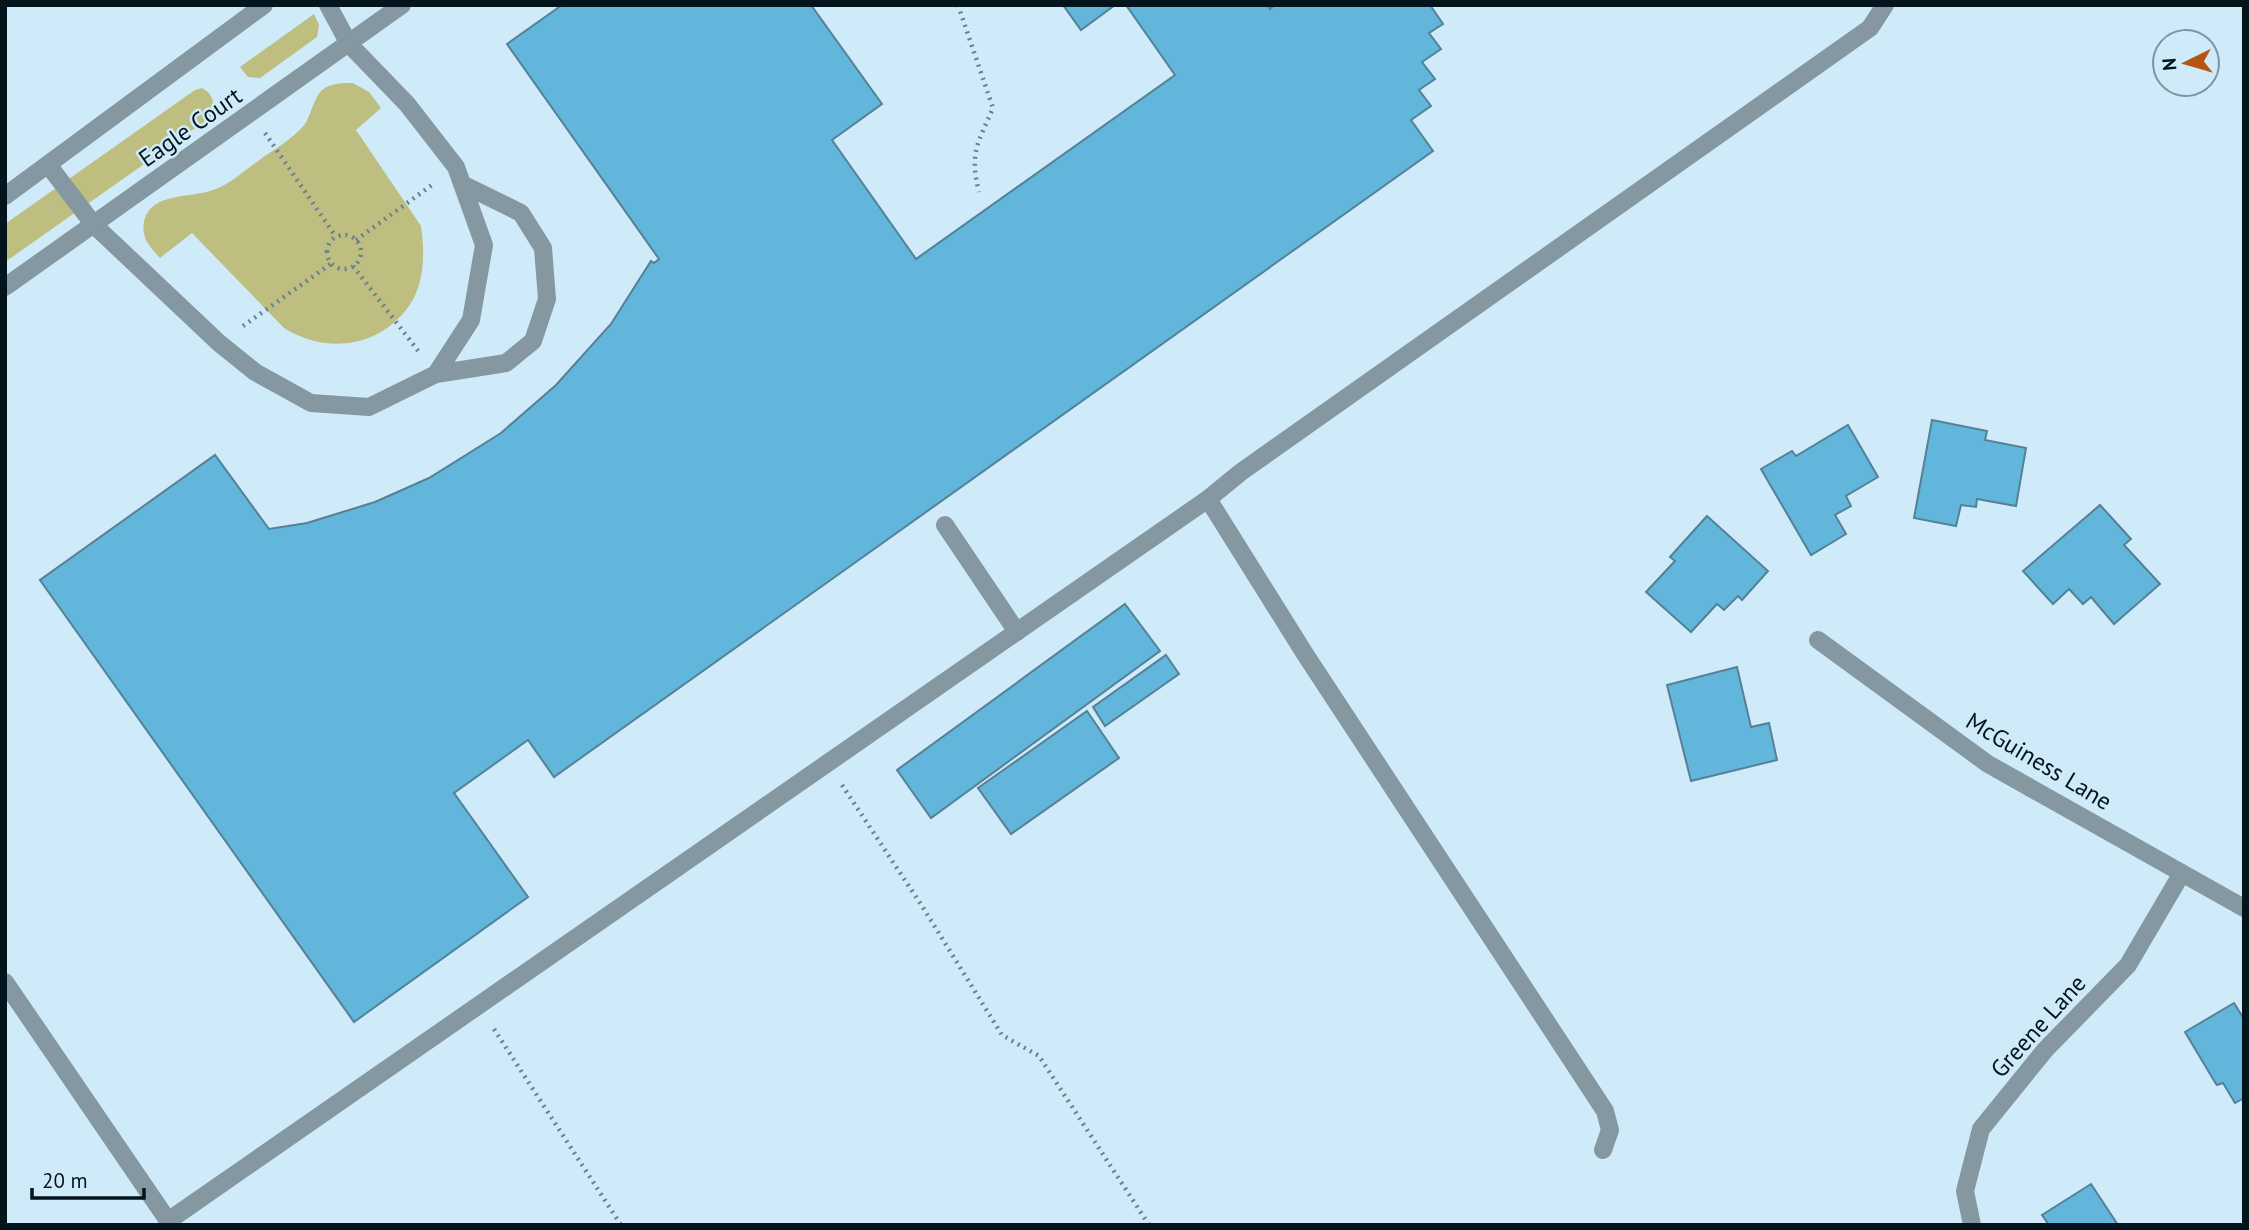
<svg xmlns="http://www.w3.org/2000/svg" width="2249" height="1230" font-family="'PT Sans',sans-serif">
<rect width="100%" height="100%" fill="#cfebf9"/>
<!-- green -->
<path fill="#bdbe7f" d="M314 14 319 25 317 37 260 78 248 77 240 67Z
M353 83 369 92 381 108 356 130 421 226C425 253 425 287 406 310 375 349 324 353 284 328L192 233 160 258C149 246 141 238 144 221 151 192 192 198 213 190 230 184 244 171 258 161 273 150 294 138 305 124 311 114 314 98 322 90 330 83 343 83 353 83Z
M202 88C215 95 214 104 211 117L5 262V224L195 90Z"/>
<!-- building -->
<path fill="#62b6dc" stroke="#548196" stroke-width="2" d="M562 5H811L882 104 832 140 916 259 1175 75 1126 5H1267L1270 9 1274 5H1430L1443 24 1429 33 1441 49 1422 62 1435 79 1419 90 1431 106 1411 120 1433 151 554 777 528 740 454 793 528 897 354 1022 40 580 215 455 269 529 307 523 375 502 429 478 501 433 556 385 611 324 651 261 654 263 659 259 507 44Z
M1063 5H1115L1081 30Z
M1932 420 1987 431 1985 440 2026 448 2016 506 1977 499 1976 507 1961 505 1956 526 1914 518Z
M1848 425 1878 477 1846 496 1851 506 1835 515 1846 534 1811 555 1761 469 1792 451 1796 456Z
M2100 505 2131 539 2124 545 2160 584 2114 624 2091 597 2083 604 2069 589 2053 604 2023 571Z
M1707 516 1768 571 1742 600 1738 596 1724 610 1717 604 1691 632 1646 592 1675 561 1670 557Z
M1125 604 1160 651 931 818 897 770Z
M1166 655 1179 674 1105 726 1093 707Z
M1737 667 1751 727 1769 723 1777 760 1691 781 1667 685Z
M1087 711 1119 758 1011 834 978 788Z
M2234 1003 2244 1019V1098L2235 1103 2223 1083 2217 1085 2216 1084 2185 1032Z
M2091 1184 2118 1225H2049L2042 1215Z"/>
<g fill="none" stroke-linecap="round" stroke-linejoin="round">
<!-- path -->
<path stroke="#6b828d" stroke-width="4.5" stroke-dasharray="2 5" stroke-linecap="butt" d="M958 5 993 108C978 143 969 153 979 192
M265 133 336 237
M327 252a17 17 0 1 1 34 0a17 17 0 1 1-34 0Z
M356 240 432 185
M353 266 419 352
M243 326 332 263
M842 785 922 906 1002 1035 1039 1056 1149 1225
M494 1029 621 1225"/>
<!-- service -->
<path stroke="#8598a2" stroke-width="18" d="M49 166 94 225 219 343 255 372 311 403 369 407 436 374 471 320 484 245 456 167 407 104 349 44 328 5
M5 196 264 5
M436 374 506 363 533 341 547 299 543 248 521 213 462 184
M1208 499 1241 472 1870 28 1885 5
M945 525 1017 632
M5 982 171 1225
M168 1221 1208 499 1305 654 1605 1111 1610 1130 1603 1150"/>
<!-- minor -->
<path stroke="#8598a2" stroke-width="18" d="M5 287 402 5
M1818 640 1988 764 2244 908
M1972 1225 1965 1191 1981 1129 2045 1050 2128 965 2182 873"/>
</g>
<g text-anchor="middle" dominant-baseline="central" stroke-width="5" stroke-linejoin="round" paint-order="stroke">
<!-- street labels -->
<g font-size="24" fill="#03141c" stroke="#cfebf9">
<text transform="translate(190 127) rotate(-35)">Eagle Court</text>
<text transform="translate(2039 761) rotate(31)">McGuiness Lane</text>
<text transform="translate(2038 1026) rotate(-48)">Greene Lane</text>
</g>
</g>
<!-- border -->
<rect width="2249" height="1230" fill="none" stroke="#03141c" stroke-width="14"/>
<!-- north arrow -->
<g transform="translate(2186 63) rotate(265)"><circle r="33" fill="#cfebf9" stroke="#7d95a1" stroke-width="2"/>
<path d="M0-5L12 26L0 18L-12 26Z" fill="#b5550f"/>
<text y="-10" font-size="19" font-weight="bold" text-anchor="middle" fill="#03141c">N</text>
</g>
<!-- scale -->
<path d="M32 1188v10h112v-10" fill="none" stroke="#03141c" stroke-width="3.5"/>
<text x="42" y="1188" font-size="21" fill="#03141c" stroke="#cfebf9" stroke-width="5" paint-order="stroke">20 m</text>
</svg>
